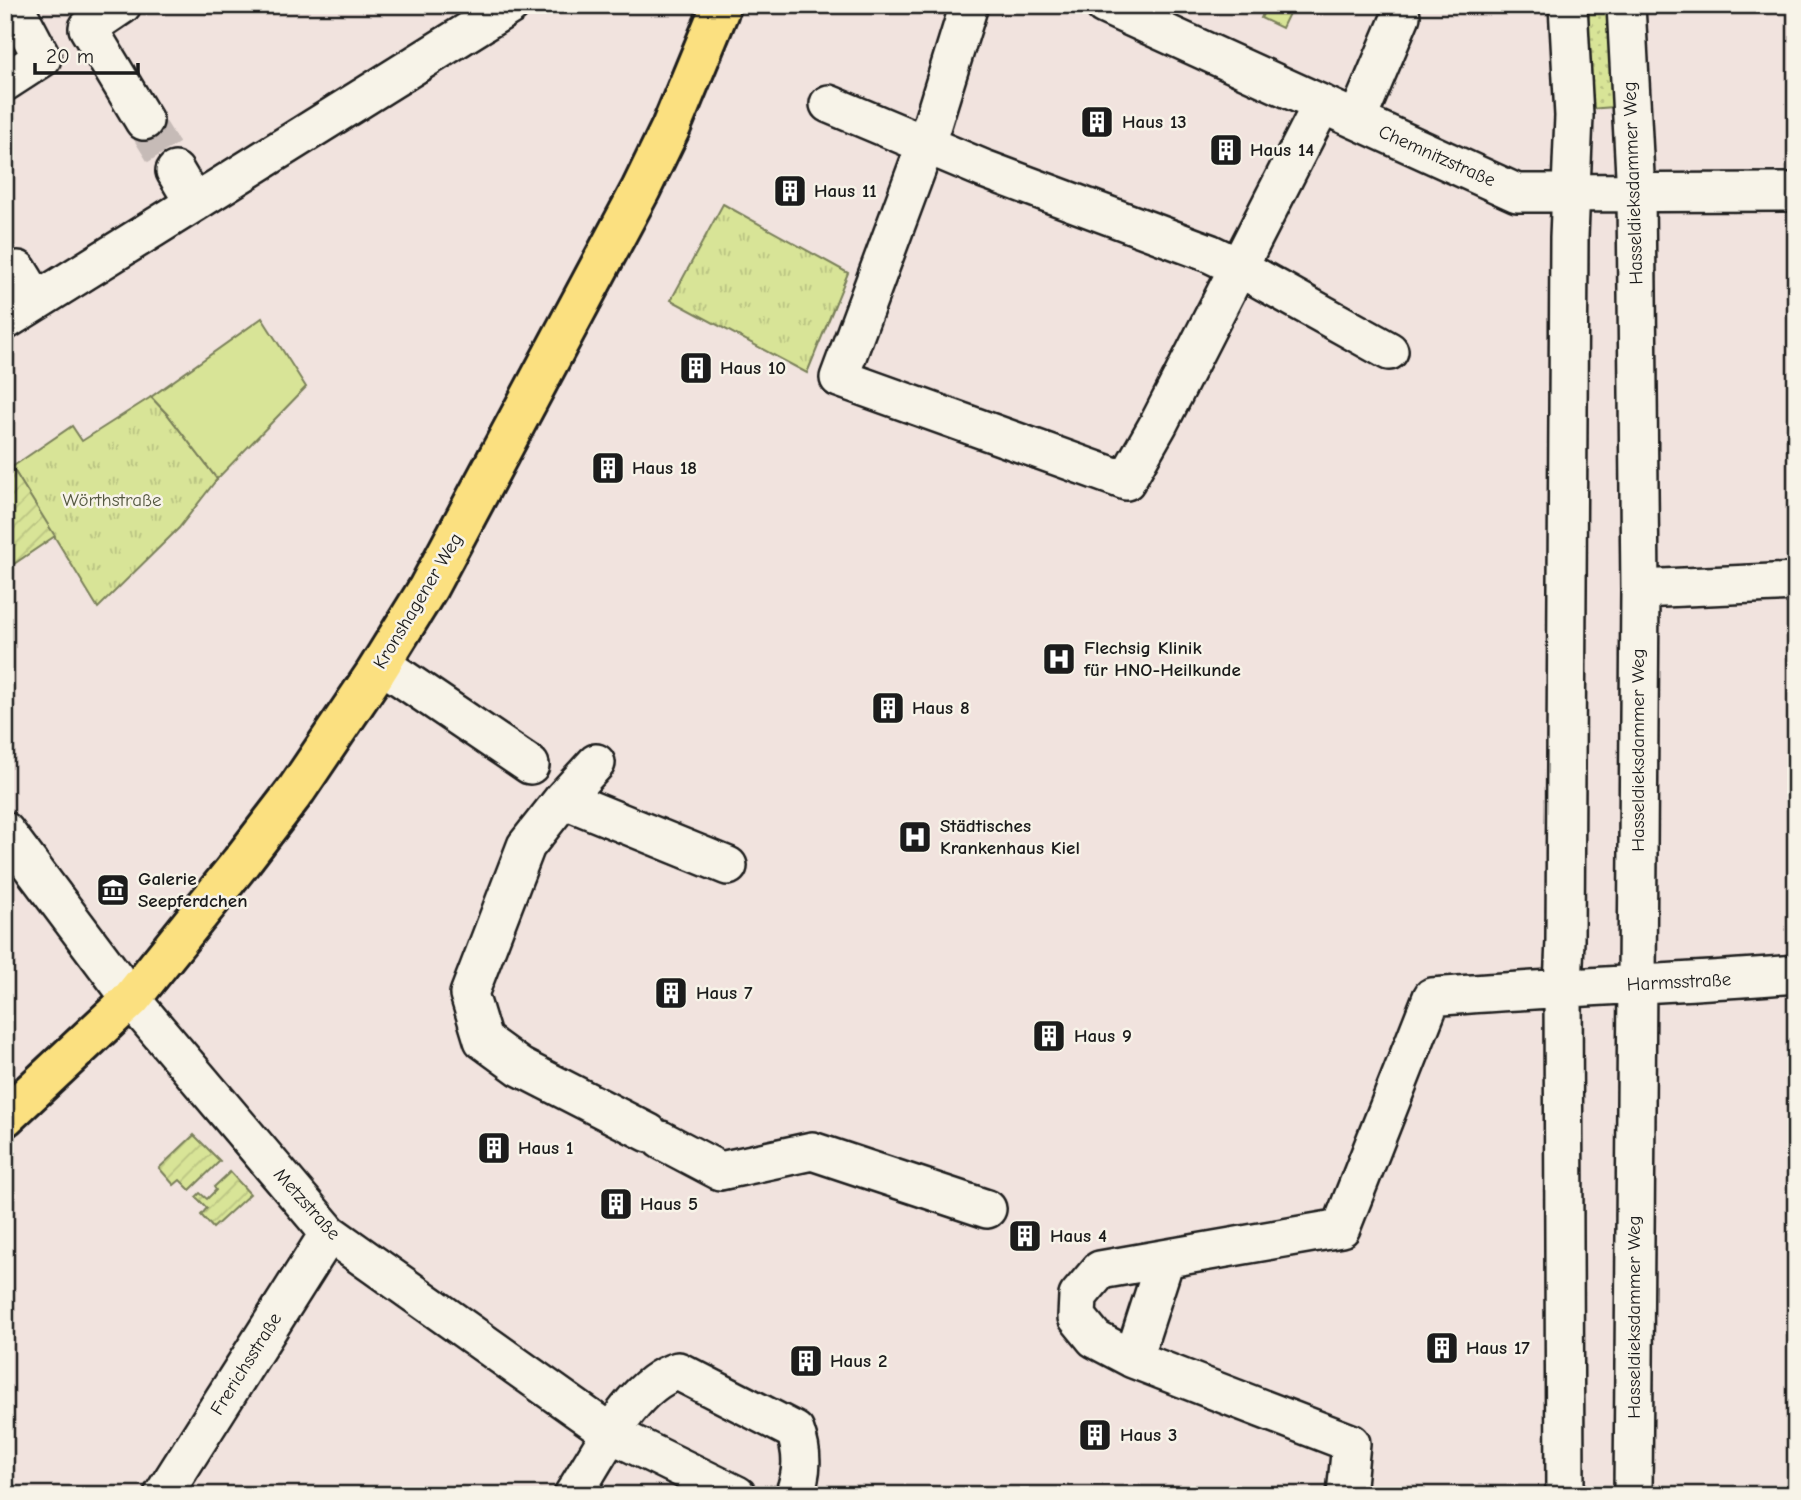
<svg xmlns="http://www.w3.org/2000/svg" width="1801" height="1500" font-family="'Comic Neue',sans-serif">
<defs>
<pattern id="grass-dots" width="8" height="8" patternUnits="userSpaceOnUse" patternTransform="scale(1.75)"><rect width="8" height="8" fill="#d8e497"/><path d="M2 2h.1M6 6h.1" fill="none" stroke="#b9c382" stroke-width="1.8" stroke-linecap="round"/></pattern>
<pattern id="park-tufts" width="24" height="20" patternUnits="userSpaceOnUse" patternTransform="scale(1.75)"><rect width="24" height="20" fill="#d8e497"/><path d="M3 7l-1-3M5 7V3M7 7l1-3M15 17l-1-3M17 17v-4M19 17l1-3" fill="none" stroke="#b9c382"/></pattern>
<pattern id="garden-furrows" width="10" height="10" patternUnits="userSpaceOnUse" patternTransform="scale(1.75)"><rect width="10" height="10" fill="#d8e497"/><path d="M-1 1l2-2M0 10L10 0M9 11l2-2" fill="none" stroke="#b9c382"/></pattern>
</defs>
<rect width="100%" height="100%" fill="#f1e3de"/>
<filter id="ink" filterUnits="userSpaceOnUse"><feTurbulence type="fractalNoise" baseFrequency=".0143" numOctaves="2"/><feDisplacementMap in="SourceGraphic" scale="14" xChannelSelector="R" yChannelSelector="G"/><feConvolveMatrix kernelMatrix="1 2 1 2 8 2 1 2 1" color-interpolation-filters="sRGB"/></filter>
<g filter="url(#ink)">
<!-- grass -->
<path fill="url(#grass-dots)" stroke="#7a805a" stroke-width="2" d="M1584 5H1606L1614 107 1589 109Z"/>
<!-- park -->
<path fill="url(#park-tufts)" stroke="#7a805a" stroke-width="2" d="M1231 5H1293L1282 28 1261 18 1263 14 1247 7 1245 12Z
M723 204 848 273 807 373 671 300Z
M151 397 168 415 217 479 179 528 98 608 12 467 72 426 82 441Z"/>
<!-- garden -->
<path fill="url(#garden-furrows)" stroke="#7a805a" stroke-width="2" d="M12 467 55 536 5 570V472Z
M194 1135 220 1161 190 1190 180 1180 174 1185 159 1168Z
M230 1172 250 1194 213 1228 201 1215 207 1208 196 1197 200 1193 207 1199 216 1190 214 1187Z"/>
<!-- pitch -->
<path fill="#d8e497" stroke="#7a805a" stroke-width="2" d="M262 318 306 387 217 479 168 415 151 397Z"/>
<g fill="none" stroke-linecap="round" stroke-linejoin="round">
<!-- minor-tunnel -->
<path stroke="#c6bbb7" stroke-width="37" stroke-dasharray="37 18" stroke-linecap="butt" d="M144 121 175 171"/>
<defs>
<path id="minor" d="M122 5 88 28 144 121
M969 5 926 144 839 378 1126 481 1159 423 1322 104
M1104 5 1517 193 1796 192
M1626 5 1636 194 1640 589 1633 1495
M5 82 42 58 14 5
M829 104 984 169 1209 253 1238 267 1389 351
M1357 120 1401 16
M175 171 194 203
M18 270 37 301
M5 321 511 5
M1640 589 1796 582
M381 664 530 765
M596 763 563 799 728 866
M563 799 526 846 469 994 483 1040 520 1067 649 1133
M5 831 131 999 329 1233 612 1434 737 1495
M661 1140 720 1171 812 1151 987 1209
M1165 1260 1133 1359 1095 1339 1077 1317 1078 1296 1100 1270 1341 1228 1432 997C1553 987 1675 984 1796 974
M1133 1359 1351 1443 1346 1495
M163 1495 329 1233
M573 1495C598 1456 632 1383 678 1371L795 1431C803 1453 803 1472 794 1495
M1565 1495 1563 987 1565 940 1569 237 1574 116 1568 5"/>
<path id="major" d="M5 1117 131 999 241 862 297 789 374 675 428 588 641 189 671 127 719 11V5"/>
</defs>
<!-- minor casing -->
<use href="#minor" stroke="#1c1c1c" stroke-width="42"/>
<!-- major casing -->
<use href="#major" stroke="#1c1c1c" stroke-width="44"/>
<!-- minor -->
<use href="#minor" stroke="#f7f3e8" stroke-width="37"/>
<!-- major -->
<use href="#major" stroke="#fbe080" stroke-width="38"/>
</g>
</g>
<!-- icons -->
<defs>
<symbol id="building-square" viewBox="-11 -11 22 22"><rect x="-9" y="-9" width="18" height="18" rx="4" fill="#1c1c1c" stroke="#f7f3e8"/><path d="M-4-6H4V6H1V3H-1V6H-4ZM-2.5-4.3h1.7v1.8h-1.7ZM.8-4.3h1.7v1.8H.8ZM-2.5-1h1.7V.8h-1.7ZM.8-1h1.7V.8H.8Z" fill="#fff"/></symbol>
<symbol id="hospital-square" viewBox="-11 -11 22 22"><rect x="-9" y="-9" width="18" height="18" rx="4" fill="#1c1c1c" stroke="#f7f3e8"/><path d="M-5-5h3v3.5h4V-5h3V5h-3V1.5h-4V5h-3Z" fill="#fff"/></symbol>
<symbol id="museum-square" viewBox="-11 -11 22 22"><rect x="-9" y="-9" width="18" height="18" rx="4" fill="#1c1c1c" stroke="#f7f3e8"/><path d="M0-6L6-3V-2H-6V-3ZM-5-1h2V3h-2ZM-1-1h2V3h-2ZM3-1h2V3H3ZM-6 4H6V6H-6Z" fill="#fff"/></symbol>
</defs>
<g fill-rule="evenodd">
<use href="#building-square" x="1078" y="103" width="38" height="38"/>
<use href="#building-square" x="1207" y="131" width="38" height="38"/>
<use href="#building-square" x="771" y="172" width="38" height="38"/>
<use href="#building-square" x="677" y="349" width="38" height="38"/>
<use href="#building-square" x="589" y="449" width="38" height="38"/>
<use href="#hospital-square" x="1040" y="640" width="38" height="38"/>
<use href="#building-square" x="869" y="689" width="38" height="38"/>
<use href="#hospital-square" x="896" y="818" width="38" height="38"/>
<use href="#museum-square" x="94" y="871" width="38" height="38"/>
<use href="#building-square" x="652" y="974" width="38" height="38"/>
<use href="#building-square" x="1030" y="1017" width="38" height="38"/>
<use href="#building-square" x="475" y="1129" width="38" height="38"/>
<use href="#building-square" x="597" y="1185" width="38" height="38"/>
<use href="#building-square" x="1006" y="1217" width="38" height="38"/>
<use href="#building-square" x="1423" y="1329" width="38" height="38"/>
<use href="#building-square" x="787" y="1342" width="38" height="38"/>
<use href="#building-square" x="1076" y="1416" width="38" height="38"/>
</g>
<g text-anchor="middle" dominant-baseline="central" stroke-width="5" stroke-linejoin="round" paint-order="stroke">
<!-- poi labels -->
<g font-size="19" font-weight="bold" fill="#1c1c1c" stroke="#f7f3e8" text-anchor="start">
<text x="1122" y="122">Haus 13</text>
<text x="1250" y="150">Haus 14</text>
<text x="814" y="191">Haus 11</text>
<text x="720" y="368">Haus 10</text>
<text x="632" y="468">Haus 18</text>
<text x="1084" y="648">Flechsig Klinik<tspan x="1084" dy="22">für HNO-Heilkunde</tspan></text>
<text x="912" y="708">Haus 8</text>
<text x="940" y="826">Städtisches<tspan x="940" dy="22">Krankenhaus Kiel</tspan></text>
<text x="138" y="879">Galerie<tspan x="138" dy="22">Seepferdchen</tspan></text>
<text x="696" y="993">Haus 7</text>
<text x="1074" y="1036">Haus 9</text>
<text x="518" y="1148">Haus 1</text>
<text x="640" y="1204">Haus 5</text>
<text x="1050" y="1236">Haus 4</text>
<text x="1466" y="1348">Haus 17</text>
<text x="830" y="1361">Haus 2</text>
<text x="1120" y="1435">Haus 3</text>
</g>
<!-- street labels -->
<g font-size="19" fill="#1c1c1c" stroke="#f7f3e8">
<text transform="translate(1437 156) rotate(24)">Chemnitzstraße</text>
<text transform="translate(1633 183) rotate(-92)">Hasseldieksdammer Weg</text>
<text transform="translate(418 601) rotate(-59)">Kronshagener Weg</text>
<text transform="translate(1638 750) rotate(-90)">Hasseldieksdammer Weg</text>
<text transform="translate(1679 982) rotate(-3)">Harmsstraße</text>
<text transform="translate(307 1204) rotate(48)">Metzstraße</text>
<text transform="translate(1634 1317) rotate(-90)">Hasseldieksdammer Weg</text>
<text transform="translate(246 1364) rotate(-58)">Frerichsstraße</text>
</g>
<!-- park labels -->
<g font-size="19" fill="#545841" stroke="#f7f3e8">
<text x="112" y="500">Wörthstraße</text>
</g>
</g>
<!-- margin -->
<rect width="1801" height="1500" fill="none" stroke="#f7f3e8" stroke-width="28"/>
<rect x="14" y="14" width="1773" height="1472" fill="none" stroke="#1c1c1c" stroke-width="2.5" filter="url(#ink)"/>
<!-- scale -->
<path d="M35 63v10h103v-10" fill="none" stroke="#1c1c1c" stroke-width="3.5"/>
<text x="46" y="63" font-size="21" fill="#1c1c1c" stroke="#f7f3e8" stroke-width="5" paint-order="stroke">20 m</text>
</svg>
